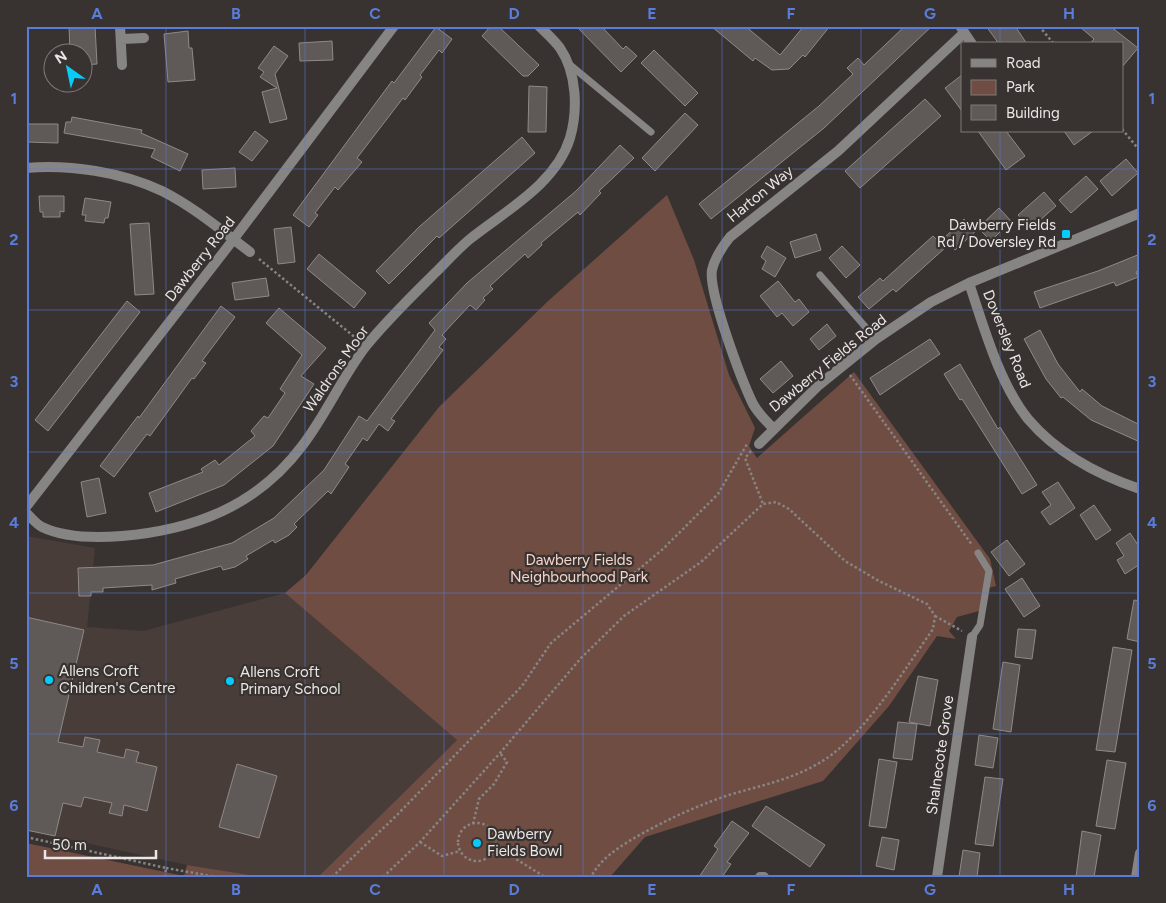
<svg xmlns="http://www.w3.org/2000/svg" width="1166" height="903" font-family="Figtree,sans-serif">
<rect width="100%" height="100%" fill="#383331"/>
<!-- built -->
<path fill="#493d3a" d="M26 536 95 548 87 627 143 631 285 593 457 740 318 877H263L187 865 26 830Z"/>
<!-- green -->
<path fill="#6f4d43" d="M667 195 694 260 729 375 755 428 749 446 757 458 854 372 990 559 996 586 984 589 979 611 957 617 949 631 956 639 937 636 889 706 823 781 645 837 610 877H318L457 740 285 593 306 575 439 407 547 302Z
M26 843 184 876 187 865 263 877H26Z"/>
<!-- building -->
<path fill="#5f5957" stroke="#8f8987" d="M69 26H95L97 64 82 65V52H70Z
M491 26H498L539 65 528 76H523L482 36Z
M576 26H601L623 49 626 46 637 56 621 72Z
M711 26H745L780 55 804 26H830L805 57 803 55 789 69 772 70 755 58 753 61Z
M905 26H932L824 128 711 219 699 204 819 106 853 74 847 68 858 58 864 65Z
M986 26H1015L1027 44H999Z
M1079 26H1110L1138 48 1122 67V44H1090L1094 39Z
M436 27 452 39 442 53 439 50 420 75 422 77 405 100 403 98 357 158 362 162 338 190 335 187 315 213 318 215 309 227 293 215 392 81 394 83Z
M188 31 189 48H192L195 80 168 82 164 34Z
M332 41 333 60 300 61 299 43Z
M274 46 288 56 275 74 287 119 270 123 262 92 277 88 260 77 264 72 258 68Z
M654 50 698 93 685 106 641 63Z
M962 75V111L945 88Z
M529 86 547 87 546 132H528Z
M925 99 941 116 860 188 845 171Z
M685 113 698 125 655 171 642 158Z
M72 117 142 130 141 133 188 154 180 171 151 157 155 149 64 133 66 122H71Z
M26 124H58V143L26 142Z
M255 131 268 141 252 161 239 152Z
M978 131H1006L1025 156 1006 170Z
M1064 131H1093L1074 145Z
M522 137 535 153 439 238 437 236 389 284 376 271 419 227Z
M620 145 634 158 599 191 601 193 580 215 578 212 541 243 542 245 528 258 525 254 490 286 493 289 483 298 485 300 476 310 470 305 442 335 446 339 439 347 443 350 391 419 395 421 388 431 379 424 367 441 363 438 345 464 349 467 331 494 328 491 294 524 297 527 289 535 275 543 273 540 246 556 248 559 235 567 223 570 221 566 175 579 176 583 152 590V585L103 588V592H91V596H79L78 568 153 565 232 543 274 518 324 470 359 416 367 421 435 330 429 323 467 283 576 191Z
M1126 159 1138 173 1112 196 1100 181Z
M235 168 236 187 203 189 202 170Z
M1086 176 1098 189 1071 213 1059 200Z
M1044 192 1056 206 1030 229 1018 215Z
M39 196H64V212L60 211V217H43V212H40Z
M85 198 111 202 108 218H105L104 223 85 221 86 215H82Z
M999 208 1011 221 991 241 978 228Z
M964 219 975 232 955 250 944 238Z
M149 223 154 294 135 295 130 224Z
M291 227 295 262 278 264 274 229Z
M816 234 821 250 795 258 790 242Z
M933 236 945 248 896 292 893 289 869 309 858 297 880 278 883 281Z
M767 246 786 258 775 277 762 269 766 261 761 257Z
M842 246 860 265 846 278 829 258Z
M319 254 366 293 354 308 307 269Z
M1140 254V270L1136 272 1138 277 1116 286 1114 282 1040 308 1034 292 1098 271Z
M266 278 269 296 235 300 232 283Z
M778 281 795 302 799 299 809 312 793 326 782 313 777 317 760 296Z
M127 301 140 312 48 431 35 420Z
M221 306 235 317 202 361 206 363 194 379 192 378 150 436 147 434 114 477 100 466 138 416 139 418Z
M279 308 326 348 301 376 314 384 273 446 224 485 156 512 149 493 203 472 201 469 215 460 219 465 255 436 251 431 264 416 268 418 285 393 280 389 302 355 266 323Z
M827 324 836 336 819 350 810 339Z
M1040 330 1058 364 1080 392 1082 389 1102 406 1140 425V442L1091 420 1063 397 1061 398 1046 379 1024 339Z
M930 339 940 354 880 395 870 378Z
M781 361 793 376 773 393 760 379Z
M960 364 998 429 1000 427 1037 485 1022 494 962 399 960 400 944 374Z
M99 478 106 513 87 517 81 482Z
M1058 482 1075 508 1050 525 1041 512 1051 505 1042 492Z
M1094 505 1111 530 1096 540 1080 515Z
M1130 533 1140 548V564L1125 574 1117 560 1124 556 1116 543Z
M1007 540 1025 564 1009 576 991 552Z
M1022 578 1040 606 1024 617 1005 589Z
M1134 600 1140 601V642L1127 639Z
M26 617 84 630 58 742 83 747 85 737 100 740 97 752 124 758 126 749 139 752 136 762 157 767 147 811 124 805 122 816 109 813 112 803 84 797 81 807 63 803 55 836 26 830Z
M1018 629 1036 630 1032 659 1015 657Z
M1113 647 1132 650 1115 752 1096 750Z
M1003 662 1020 665 1011 732 993 729Z
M918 676 938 680 930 726 909 722Z
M898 722 917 724 912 760 893 758Z
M979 735 998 738 993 768 975 765Z
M879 759 897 762 886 828 869 826Z
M1107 760 1126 763 1115 829 1096 826Z
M237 764 277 776 259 838 219 827Z
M985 777 1003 779 993 846 975 844Z
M766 806 825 845 810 867 752 826Z
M732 821 749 833 727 862 731 864 722 877H699L718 849 714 846Z
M1082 831 1101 835 1094 877H1076Z
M882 837 899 840 894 870 876 866Z
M963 850 980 853 977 877H959Z"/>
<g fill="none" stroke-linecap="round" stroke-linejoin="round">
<!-- path -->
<path stroke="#888483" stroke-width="2.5" stroke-dasharray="2.5 2.5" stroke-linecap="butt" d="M1039 26 1054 44
M1122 129 1140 151
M259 259 357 339
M850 375 972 545
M751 451 745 458 763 504
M935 616 962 631
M458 842a19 19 0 1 1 38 0a19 19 0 1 1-38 0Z
M473 824 479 799 494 784 507 762 500 753
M26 837 166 868 165 877
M420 842 442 856 460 851
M495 846 545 877
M166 868 217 877
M332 877 396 816 522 686 551 643 663 549 718 494 747 444
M383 877 420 842 500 753 581 658 624 616 701 562 763 504 776 502 789 509 845 561 879 581 927 604 935 616 933 629C904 670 866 733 824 760 795 779 762 785 729 795 696 806 666 820 636 837 619 847 600 859 591 877"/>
<!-- lane -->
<path stroke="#878484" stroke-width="7" d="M569 64 651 132
M820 275 876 339
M972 637 980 625 989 571 978 553"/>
<!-- street -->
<path stroke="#878484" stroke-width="10" d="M120 26 122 65
M960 26 972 44
M122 39 144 38
M26 168C69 164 122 172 162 191 194 207 222 231 250 252
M969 283C984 327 999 383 1028 419 1057 453 1098 475 1140 489
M773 428C766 421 758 413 753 404 742 381 708 292 712 270 715 257 722 247 730 237L838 151 964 33
M759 444 819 385 876 339 931 302 969 283 1140 213
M26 507 233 240 394 26
M26 513C31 517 36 524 42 527 65 538 97 538 122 536 194 530 257 506 302 446 326 415 342 377 366 346 387 320 413 295 436 272 447 261 458 249 470 239 505 211 556 184 570 138 578 110 577 73 560 48 554 40 546 33 539 26
M760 877H764
M937 877 972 637
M1136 877 1140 853"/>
</g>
<!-- grid -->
<path fill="none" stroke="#5a7cdc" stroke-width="1" stroke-opacity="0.55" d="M166 26V877M305 26V877M444 26V877M583 26V877M722 26V877M861 26V877M1000 26V44M1000 131V877M26 169H1140M26 310H1140M26 452H1140M26 593H1140M26 734H1140"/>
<!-- markers -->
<g fill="#08cbfa" stroke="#383331" stroke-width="2">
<rect x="1061" y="229" width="10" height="10" rx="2.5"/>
<circle cx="49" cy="680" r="5"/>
<circle cx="230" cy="681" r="5"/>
<circle cx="477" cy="843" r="5"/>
</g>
<g text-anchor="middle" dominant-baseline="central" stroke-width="4.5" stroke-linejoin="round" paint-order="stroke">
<!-- street labels -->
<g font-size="15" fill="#e9e6e5" stroke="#383331">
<text transform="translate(760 194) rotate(-39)">Harton Way</text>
<text transform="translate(200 259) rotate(-52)">Dawberry Road</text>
<text transform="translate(1007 339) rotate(68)">Doversley Road</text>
<text transform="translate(828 363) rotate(-39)">Dawberry Fields Road</text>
<text transform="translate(336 369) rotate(-55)">Waldrons Moor</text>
<text transform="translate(940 755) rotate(-82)">Shalnecote Grove</text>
</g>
<!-- poi labels -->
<g font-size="15" fill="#e9e6e5" stroke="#383331" text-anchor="start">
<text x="1056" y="225" text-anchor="end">Dawberry Fields<tspan x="1056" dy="17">Rd / Doversley Rd</tspan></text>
<text x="59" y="671">Allens Croft<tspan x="59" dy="17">Children's Centre</tspan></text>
<text x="240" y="672">Allens Croft<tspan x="240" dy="17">Primary School</tspan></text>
<text x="487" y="834">Dawberry<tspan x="487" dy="17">Fields Bowl</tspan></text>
</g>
<!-- park labels -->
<g font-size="15" fill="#f7d4ca" stroke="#383331">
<text x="579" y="560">Dawberry Fields<tspan x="579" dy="17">Neighbourhood Park</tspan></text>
</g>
</g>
<!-- border -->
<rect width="1166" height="903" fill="none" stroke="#383331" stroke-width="55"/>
<!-- legend -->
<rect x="961" y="42" width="162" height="90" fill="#383331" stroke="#7f7b79"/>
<rect x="971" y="59" width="25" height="8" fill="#878484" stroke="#7f7b79"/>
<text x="1006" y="68" font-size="15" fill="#e9e6e5">Road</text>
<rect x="971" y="80" width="25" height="15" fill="#6f4d43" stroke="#7f7b79"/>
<text x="1006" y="92" font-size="15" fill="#e9e6e5">Park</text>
<rect x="971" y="105" width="25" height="15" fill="#5f5957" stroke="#7f7b79"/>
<text x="1006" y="118" font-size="15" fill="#e9e6e5">Building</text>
<!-- north arrow -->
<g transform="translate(68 68) rotate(327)"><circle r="24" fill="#383331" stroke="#7f7b79"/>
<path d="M0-4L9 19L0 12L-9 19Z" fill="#08cbfa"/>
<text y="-8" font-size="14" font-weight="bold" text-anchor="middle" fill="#e9e6e5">N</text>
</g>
<!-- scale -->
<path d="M45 850v8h111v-8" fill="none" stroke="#e9e6e5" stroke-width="2.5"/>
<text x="52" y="850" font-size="15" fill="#e9e6e5" stroke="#383331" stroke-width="4" paint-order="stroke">50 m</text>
<rect x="28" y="28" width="1110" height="848" fill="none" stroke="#5a7cdc" stroke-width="2"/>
<g font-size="16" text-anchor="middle" font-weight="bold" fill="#5a7cdc">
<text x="97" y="19">A</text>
<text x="236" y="19">B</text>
<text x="375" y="19">C</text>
<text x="514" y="19">D</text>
<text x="652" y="19">E</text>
<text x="791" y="19">F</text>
<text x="930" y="19">G</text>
<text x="1069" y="19">H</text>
<text x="14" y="104">1</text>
<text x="1152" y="104">1</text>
<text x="14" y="245">2</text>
<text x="1152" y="245">2</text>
<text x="14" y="387">3</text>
<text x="1152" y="387">3</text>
<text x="14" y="528">4</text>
<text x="1152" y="528">4</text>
<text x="14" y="669">5</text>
<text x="1152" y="669">5</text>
<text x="14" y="811">6</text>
<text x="1152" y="811">6</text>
<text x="97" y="895">A</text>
<text x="236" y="895">B</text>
<text x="375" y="895">C</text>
<text x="514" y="895">D</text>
<text x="652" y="895">E</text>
<text x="791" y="895">F</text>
<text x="930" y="895">G</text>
<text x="1069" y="895">H</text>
</g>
</svg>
